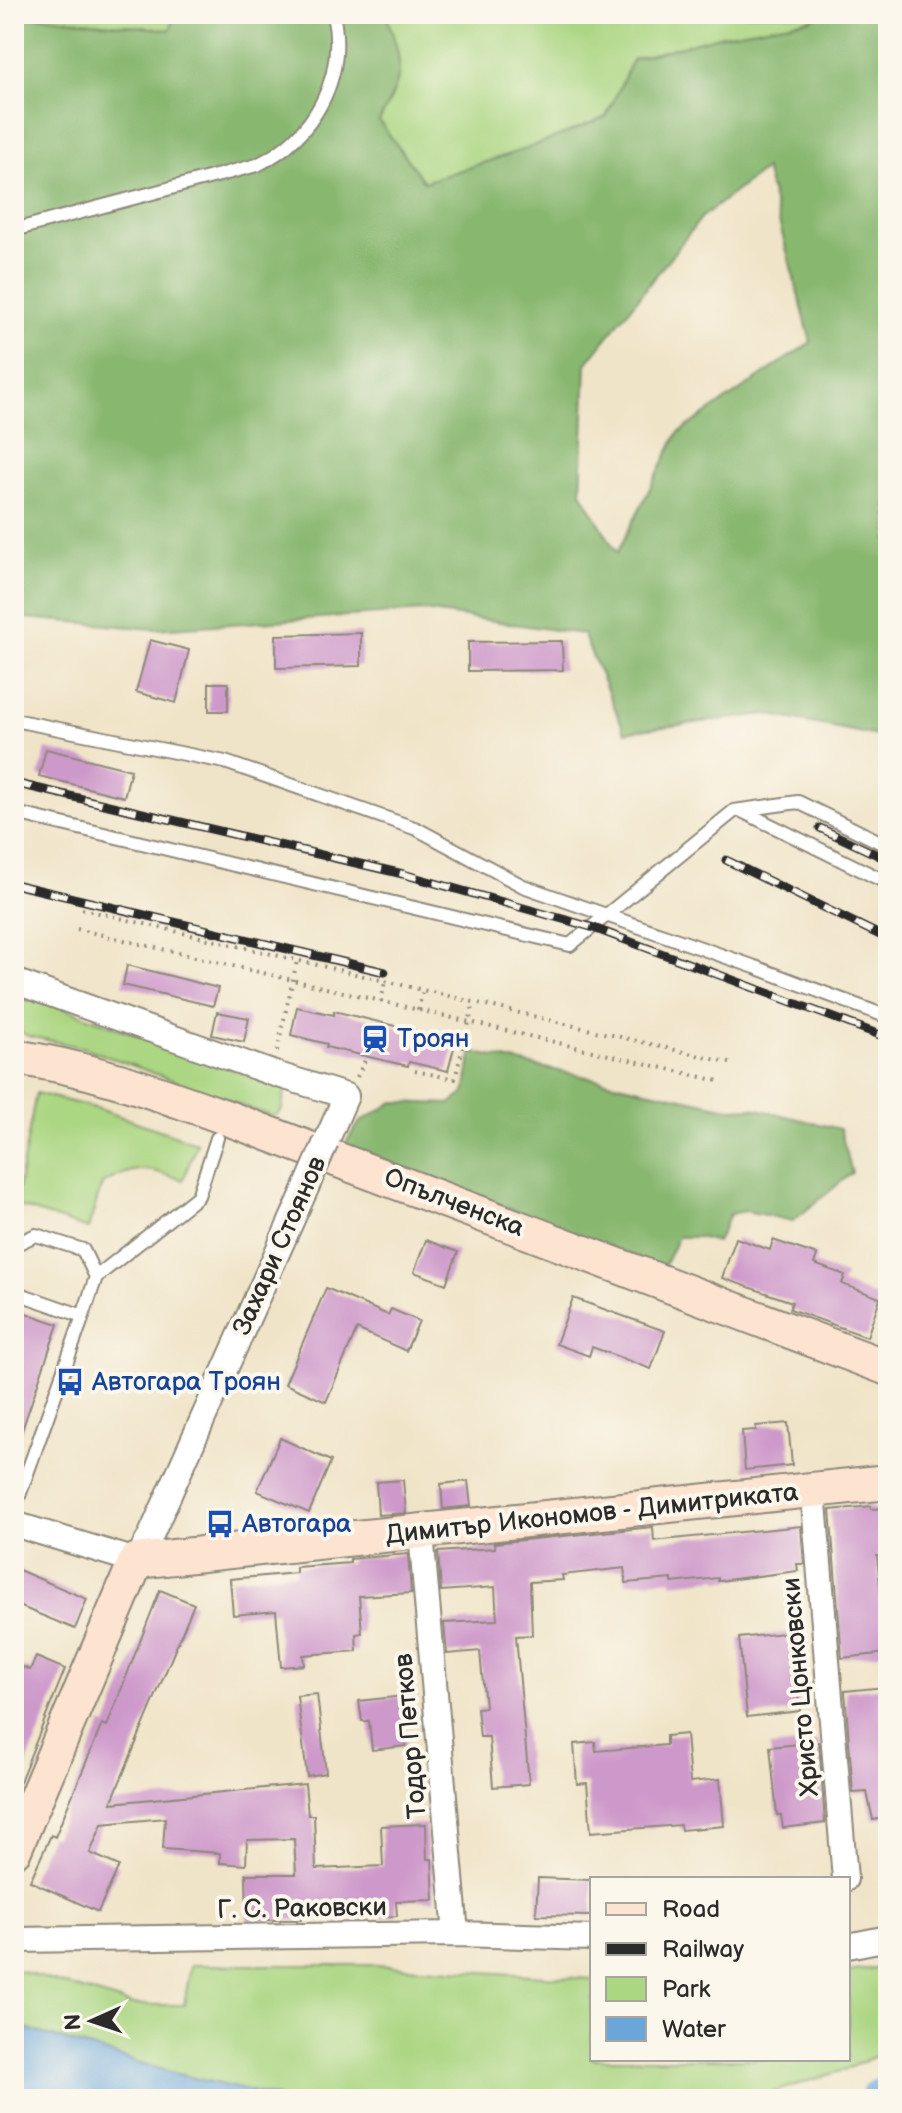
<svg xmlns="http://www.w3.org/2000/svg" width="902" height="2113" font-family="'Balsamiq Sans',sans-serif">
<rect width="100%" height="100%" fill="#fbf7ec"/>
<filter id="ink" filterUnits="userSpaceOnUse"><feTurbulence type="fractalNoise" baseFrequency=".0125" numOctaves="2"/><feDisplacementMap in="SourceGraphic" scale="16" xChannelSelector="R" yChannelSelector="G"/><feConvolveMatrix kernelMatrix="1 2 1 2 8 2 1 2 1" color-interpolation-filters="sRGB"/></filter>
<filter id="wash" filterUnits="userSpaceOnUse"><feTurbulence type="fractalNoise" baseFrequency=".006" numOctaves="4" result="noise"/><feDisplacementMap in="SourceGraphic" scale="32" xChannelSelector="R" yChannelSelector="G"/><feGaussianBlur stdDeviation="1.8" result="paint"/><feColorMatrix in="noise" values="0 0 0 0 0 0 0 0 0 0 0 0 0 0 0 0 0 1.4 0 .05"/><feComposite in="paint" operator="in"/></filter>
<g filter="url(#wash)">
<rect width="100%" height="100%" fill="#f0e4c8"/>
<!-- green -->
<path fill="#abd682" stroke="#6b8056" stroke-width="2" d="M14 14H175L171 30Z
M386 14H816L812 19 723 35 633 59 606 117 529 148 424 182 379 121C406 72 403 65 386 14Z
M14 990 285 1089 282 1110 276 1116 262 1113 85 1048 28 1036 14 1028Z
M36 1093 99 1109 197 1143 183 1180C146 1168 138 1164 102 1184L88 1229 15 1205Z
M191 1965H375L592 1979V2059H848V1972L888 1966V2052L844 2070 751 2099H282L177 2074 14 2025V1969L133 2005H184Z"/>
<!-- forest -->
<path fill="#88b770" stroke="#5a714e" stroke-width="2" fill-rule="evenodd" d="M14 14 170 30 175 14H386C403 65 406 72 379 121L424 182 529 148 606 117 633 59 723 35 812 19 816 14H888V738L766 714 625 732 583 634 424 611 155 629 14 617ZM765 169 811 342 678 433 617 553 581 492 586 364 702 217Z
M472 1052 733 1109 753 1108 840 1129 852 1173 793 1221 746 1211 730 1214 717 1242 698 1237H678L665 1264 656 1265 344 1145 360 1122 394 1102 450 1104 465 1093Z"/>
<!-- water -->
<path fill="#6ba6db" stroke="#4b6883" stroke-width="2" d="M14 2025 177 2074 283 2099H77L44 2091 14 2099Z"/>
<g fill="none" stroke-linecap="round" stroke-linejoin="round">
<!-- river -->
<path stroke="#6ba6db" stroke-width="40" d="M880 2099 888 2097"/>
</g>
<g id="blocks">
<!-- building -->
<path fill="#cd98ca" d="M361 633V666L276 668V635Z
M150 640 189 650 176 703 136 692Z
M562 641 563 670 468 671V642Z
M209 683H228V711H209Z
M46 749 131 770 124 797 39 776Z
M127 965 218 988 213 1006 123 985Z
M297 1007 334 1015V1011L416 1031 415 1035 455 1044 448 1071 409 1062 408 1066 326 1047 327 1044 291 1035Z
M217 1012 249 1018 244 1042 212 1035Z
M736 1238 770 1250 773 1240 817 1255 814 1264 845 1275 842 1284 880 1298 867 1337 790 1309 792 1302 722 1278Z
M426 1240 458 1252 446 1284 414 1272Z
M326 1288 388 1315 391 1309 419 1321 406 1351 357 1329 326 1402 285 1384Z
M573 1298 665 1331 651 1369 592 1347 589 1356 556 1344Z
M14 1309 58 1324 17 1445H14Z
M788 1423 792 1465 745 1470 742 1431 756 1430V1426Z
M280 1438 331 1461 309 1513 257 1491Z
M403 1480 406 1513 378 1515 376 1482Z
M468 1481 471 1506 443 1509 441 1484Z
M871 1506V1509L888 1508V1555L877 1556 887 1653 842 1658 830 1510Z
M801 1526 804 1564H797L798 1571 718 1581V1578L672 1583V1579L626 1583 624 1568 562 1575 563 1580 530 1582 532 1635 516 1636 529 1784 493 1787 489 1737H480L477 1708 485 1707 480 1651 447 1654 444 1623 497 1620 495 1587 441 1591 438 1552 495 1548 494 1543 653 1527 654 1541Z
M408 1554 411 1593 359 1596 362 1633 356 1634 357 1651 303 1655 304 1665 281 1667 276 1611 233 1615 230 1579 296 1573V1567L350 1563V1559Z
M14 1568 87 1599 75 1629 14 1604Z
M160 1590 194 1604 111 1803 305 1784 308 1815H314L316 1869 383 1866 381 1826 426 1824 427 1859H432L434 1900 396 1901 397 1916 357 1918V1912L301 1914V1920H247L246 1874H296L294 1839 247 1840 246 1865 220 1863V1853L163 1849 165 1818 102 1824 90 1853 119 1866 98 1912 30 1881 51 1835 55 1837 102 1724 107 1726Z
M791 1632 800 1711 747 1717 739 1638Z
M36 1657 65 1669 15 1794 14 1688 23 1667 30 1670Z
M885 1687 888 1714V1817L873 1820 867 1792 853 1793 845 1691Z
M317 1694 326 1773 307 1776 297 1696Z
M403 1696 406 1746 372 1750 369 1721H362L359 1701Z
M686 1734 690 1782 720 1779 724 1826 681 1830 680 1825 591 1832 587 1783 577 1784 574 1744 595 1742 596 1751 666 1745V1736Z
M819 1742 825 1823 783 1828 781 1815H777L770 1747Z
M538 1878 592 1880V1916L536 1915Z"/>
</g>
</g>
<g filter="url(#ink)">
<use href="#blocks" fill-opacity="0" stroke="#8e887a" stroke-width="2"/>
<g fill="none" stroke-linecap="round" stroke-linejoin="round">
<defs>
<path id="lane" d="M14 230 257 165C314 137 347 78 333 14
M14 720 225 762 417 829 523 886 755 967 888 1017
M14 801 20 814 570 945 734 811 798 802 888 846
M740 810 888 883
M14 1245 36 1235 83 1250 96 1277
M14 1292 83 1316 14 1510
M83 1316 96 1277 198 1196 217 1138"/>
<path id="street" d="M14 981 272 1073 346 1096 326 1142
M813 1491 845 1879
M14 1524 136 1561 150 1537 306 1188
M421 1533 456 1934
M14 1940 456 1934 592 1938
M848 1946 888 1938"/>
<path id="secondary" d="M14 1057C87 1067 155 1092 225 1117L888 1368
M14 1850 136 1561 888 1482"/>
</defs>
<!-- lane casing -->
<use href="#lane" stroke="#8e887a" stroke-width="16"/>
<!-- street casing -->
<use href="#street" stroke="#8e887a" stroke-width="28"/>
<!-- secondary casing -->
<use href="#secondary" stroke="#8e887a" stroke-width="38"/>
<!-- path -->
<path stroke="#8e887a" stroke-width="4" stroke-dasharray="2 6" stroke-linecap="butt" d="M82 909 730 1063
M77 929 723 1082
M381 1002 385 982
M418 1010 423 990
M277 1051 297 961
M415 1071 455 1079 474 1002
M357 1077 367 1056"/>
<!-- lane -->
<use href="#lane" stroke="#fff" stroke-width="12"/>
<!-- street -->
<use href="#street" stroke="#fff" stroke-width="24"/>
<!-- secondary -->
<use href="#secondary" stroke="#fde4d1" stroke-width="34"/>
<defs>
<path id="rail" d="M14 783 403 874 591 927 888 1038
M820 828 888 860
M726 860 888 939
M14 884 385 972"/>
</defs>
<!-- rail casing -->
<use href="#rail" stroke="#2b2b2b" stroke-width="9"/>
<!-- rail -->
<use href="#rail" stroke="#fbf7ec" stroke-width="6" stroke-dasharray="18" stroke-linecap="butt"/>
<defs>
<path id="street-bridge" d="M306 1188 326 1142"/>
</defs>
<!-- street-bridge casing -->
<use href="#street-bridge" stroke="#8e887a" stroke-width="28" stroke-linecap="butt"/>
<!-- street-bridge -->
<use href="#street-bridge" stroke="#fff" stroke-width="24"/>
</g>
</g>
<!-- icons -->
<defs>
<symbol id="station-bare" viewBox="-9 -9 18 18"><path d="M-3-6H3Q5-6 5-4V2Q5 4 3 4L4.5 6H3L1.5 4h-3L-3 6H-4.5L-3 4Q-5 4-5 2V-4Q-5-6-3-6ZM-3.5-4v3h7v-3ZM-3.5 1v1.5H-2V1ZM2 1v1.5H3.5V1Z" fill="#1a4fb4" stroke="#fbf7ec" stroke-width="2.5" paint-order="stroke"/></symbol>
<symbol id="bus-bare" viewBox="-9 -9 18 18"><path d="M-5-6H5V4H4V6H2V4H-2V6H-4V4H-5ZM-3.5-4V0h7V-4ZM-3.5 1.2v1.5H-2V1.2ZM2 1.2v1.5H3.5V1.2Z" fill="#1a4fb4" stroke="#fbf7ec" stroke-width="2.5" paint-order="stroke"/></symbol>
</defs>
<g fill-rule="evenodd">
<use href="#station-bare" x="355" y="1019" width="40" height="40"/>
<use href="#bus-bare" x="50" y="1362" width="40" height="40"/>
<use href="#bus-bare" x="200" y="1504" width="40" height="40"/>
</g>
<g text-anchor="middle" dominant-baseline="central" stroke-width="8" stroke-linejoin="round" paint-order="stroke">
<!-- transit labels -->
<g font-size="26" fill="#164399" stroke="#fbf7ec" text-anchor="start">
<text x="397" y="1039">Троян</text>
<text x="92" y="1382">Автогара Троян</text>
<text x="242" y="1524">Автогара</text>
</g>
<!-- street labels -->
<g font-size="26" fill="#2b2b2b" stroke="#fbf7ec">
<text transform="translate(454 1203) rotate(21)">Опълченска</text>
<text transform="translate(280 1246) rotate(-66)">Захари Стоянов</text>
<text transform="translate(592 1514) rotate(-6)">Димитър Икономов - Димитриката</text>
<text transform="translate(801 1687) rotate(-95)">Христо Цонковски</text>
<text transform="translate(411 1736) rotate(-95)">Тодор Петков</text>
<text transform="translate(302 1909) rotate(-1)">Г. С. Раковски</text>
</g>
</g>
<!-- margin -->
<rect width="902" height="2113" fill="none" stroke="#fbf7ec" stroke-width="48"/>
<!-- legend -->
<rect x="590" y="1877" width="260" height="184" fill="#fbf7ec" stroke="#a8a59f" stroke-width="2"/>
<rect x="606" y="1903" width="40" height="12" fill="#fde4d1" stroke="#a8a59f" stroke-width="2"/>
<text x="662" y="1917" font-size="24" fill="#2b2b2b">Road</text>
<rect x="606" y="1943" width="40" height="12" fill="#2b2b2b" stroke="#a8a59f" stroke-width="2"/>
<text x="662" y="1957" font-size="24" fill="#2b2b2b">Railway</text>
<rect x="606" y="1977" width="40" height="24" fill="#abd682" stroke="#a8a59f" stroke-width="2"/>
<text x="662" y="1997" font-size="24" fill="#2b2b2b">Park</text>
<rect x="606" y="2017" width="40" height="24" fill="#6ba6db" stroke="#a8a59f" stroke-width="2"/>
<text x="662" y="2037" font-size="24" fill="#2b2b2b">Water</text>
<!-- north arrow -->
<g transform="translate(92 2021) rotate(267)" stroke="#fbf7ec" stroke-width="6" paint-order="stroke">
<path d="M0-6L14 30L0 20L-14 30Z" fill="#2b2b2b"/>
<text y="-12" font-size="22" font-weight="bold" text-anchor="middle" fill="#2b2b2b">N</text>
</g>
</svg>
